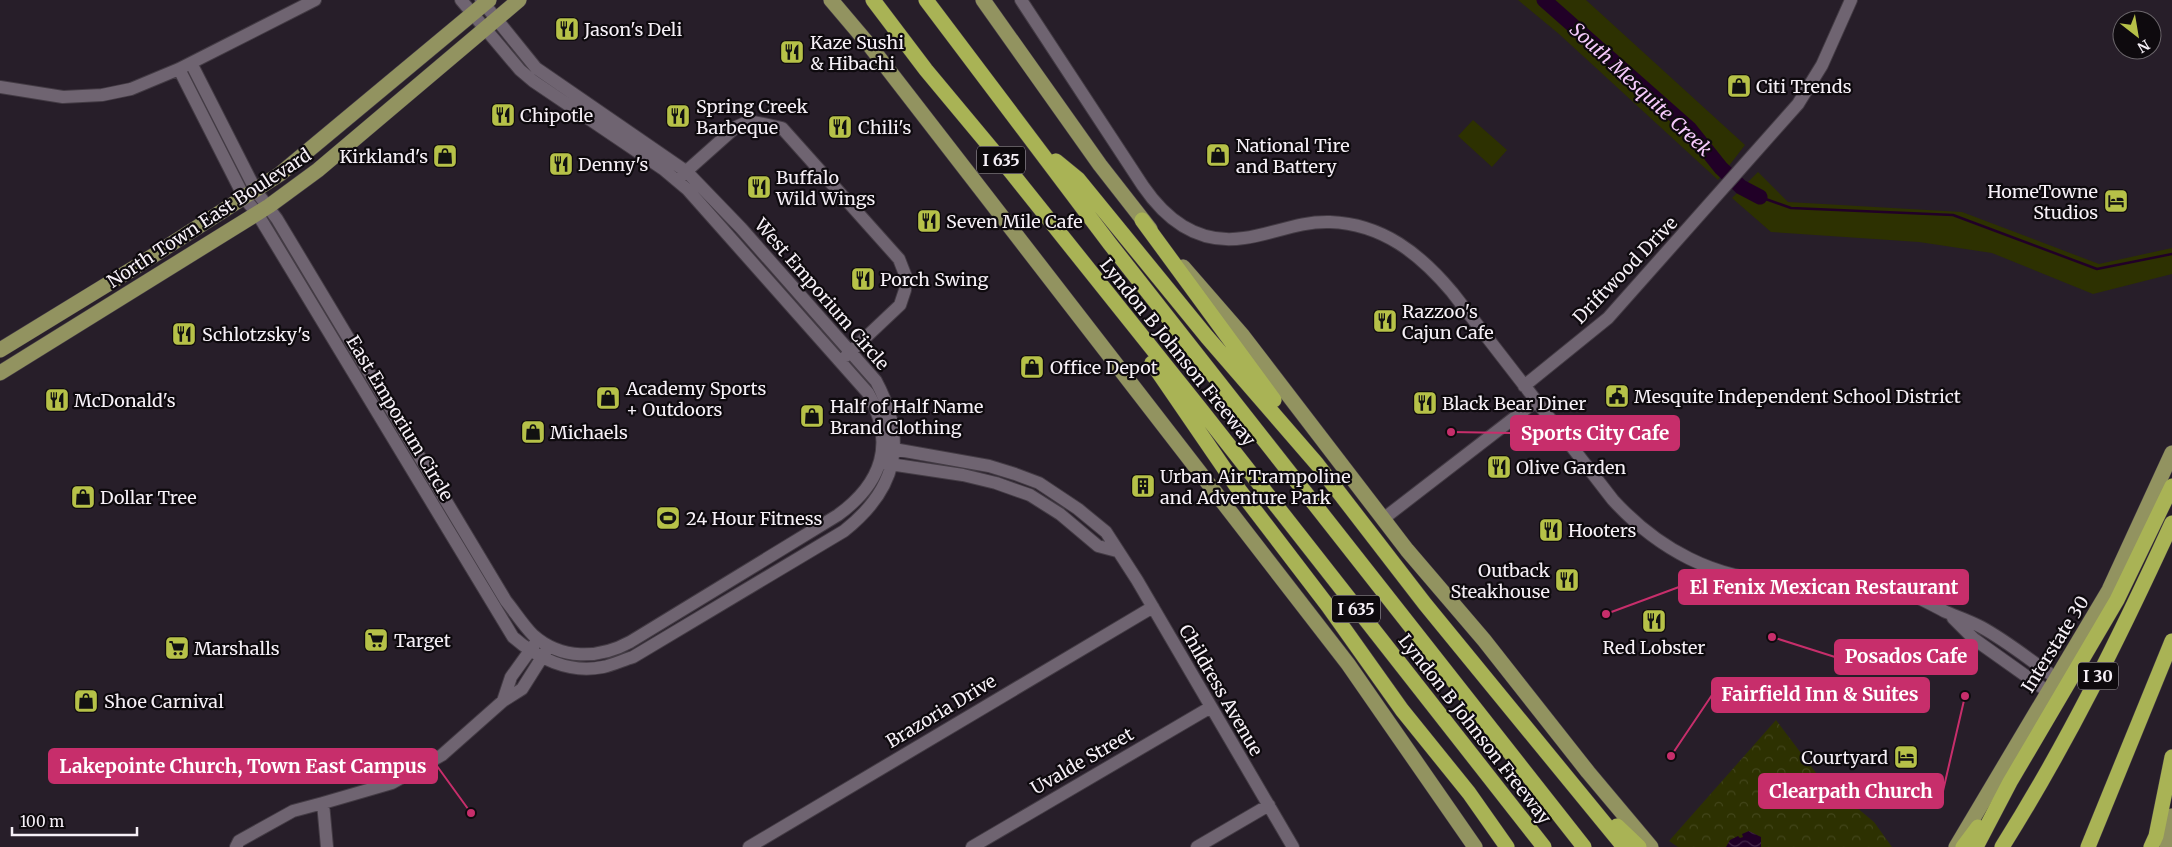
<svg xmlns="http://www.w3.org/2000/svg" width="2172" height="847" font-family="Merriweather,serif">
<defs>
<pattern id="park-crowns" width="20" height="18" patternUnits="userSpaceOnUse" patternTransform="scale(1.25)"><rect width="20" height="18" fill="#2d3101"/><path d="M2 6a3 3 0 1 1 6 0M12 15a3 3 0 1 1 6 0" fill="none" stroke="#42451a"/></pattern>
<pattern id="water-waves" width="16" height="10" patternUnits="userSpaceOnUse" patternTransform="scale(1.25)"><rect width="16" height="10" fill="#210027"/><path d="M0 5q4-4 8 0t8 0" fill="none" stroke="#422647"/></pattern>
</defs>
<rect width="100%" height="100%" fill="#271e29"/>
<!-- grass -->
<path fill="#2d3101" d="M1518 0H1586L1745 145 1718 180 1559 34Z
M1473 120 1507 150 1492 167 1458 136Z
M1758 172 1788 202 1962 212 2099 264 2172 248V274L2093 294 1992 253 1919 242 1771 232 1732 198Z"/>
<!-- park -->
<path fill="url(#park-crowns)" d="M1776 720 1835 798 1844 797 1874 822 1892 847H1678L1669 841Z"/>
<!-- water -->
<path fill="url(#water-waves)" d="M1749 831 1761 837V847H1726L1730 840 1738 836 1740 838 1743 837 1742 834Z"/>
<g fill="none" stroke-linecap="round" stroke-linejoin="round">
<!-- stream -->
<path stroke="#210027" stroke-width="2.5" d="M1760 197 1791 208 1953 215 2097 269 2172 254"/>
<!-- river -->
<path stroke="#210027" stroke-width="15" d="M1544 0 1689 128 1721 168 1741 187 1760 197"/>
<defs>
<path id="minor" d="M1021 0 1143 186C1167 221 1199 245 1244 238 1274 234 1298 221 1330 222 1383 224 1420 254 1452 292L1613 500C1658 549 1715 580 1782 581 1818 581 1852 577 1887 586 1909 592 1927 602 1946 612 1958 617 1970 621 1981 627 2007 641 2031 661 2056 678
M191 63 256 191 277 219 506 601C515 612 523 625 533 635 561 660 599 659 630 642L838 515C882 483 896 443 868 393L688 190 663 169 533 81 520 70 461 0
M179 69 245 199 257 213 513 637C537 658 569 674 603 667 613 665 623 660 633 657L844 531C897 489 908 441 876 381L741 228 687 172 536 68 481 0
M0 87 63 97 102 95 131 89 179 69 315 0
M681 176 736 127 749 121 782 128 899 259 906 277 905 290 900 305 846 356
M1524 386 1608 318 1798 104 1822 65 1851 0
M888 448 989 466 1015 474 1039 483 1078 509 1106 532 1137 580 1293 847
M883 463 963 475 996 483 1030 495 1060 514 1098 546 1117 551
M1383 519 1536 401
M1953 618 1974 639 2047 691
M503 701 511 677 534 645
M323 803 392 783 442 755 503 701 522 689 546 651
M236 847 239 841 293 811 323 803 327 847
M749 847 1153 607
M972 847 1211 707
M1197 847 1269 805"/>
<path id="major" d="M831 0 870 46 1348 664 1475 847
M983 0 1100 165 1150 229
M1183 267 1243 336 1407 550 1484 640 1588 772 1651 847
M0 350 134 268 280 174 489 0
M0 373 269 206 318 170 519 0
M1956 847 2109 590 2172 453
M2167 847 2172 816"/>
<path id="highway" d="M873 0 926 70 1011 172 1202 411 1544 847
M926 0 1110 244 1584 847
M1056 161 1078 179 1207 337 1317 464 1425 604 1624 847
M1142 220 1274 400
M1152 363 1237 487 1328 606 1402 710 1469 793 1507 847
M1617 826 1639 847
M1963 847 1978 827
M1976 847 2010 782 2117 600 2172 486
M2002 847C2067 744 2121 634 2172 523
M2088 847 2172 641
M2151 847 2156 836 2172 757"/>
</defs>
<!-- minor casing -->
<use href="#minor" stroke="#433b44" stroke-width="14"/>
<!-- major casing -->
<use href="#major" stroke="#433b44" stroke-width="16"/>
<!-- highway casing -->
<use href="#highway" stroke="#433b44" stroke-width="16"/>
<!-- minor -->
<use href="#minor" stroke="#6f6471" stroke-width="12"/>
<!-- major -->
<use href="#major" stroke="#929360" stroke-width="15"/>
<!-- highway -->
<use href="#highway" stroke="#a9b355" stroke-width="15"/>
</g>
<!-- icons -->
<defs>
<symbol id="restaurant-square" viewBox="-11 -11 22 22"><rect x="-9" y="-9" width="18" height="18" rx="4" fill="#b6c148" stroke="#0e0a0e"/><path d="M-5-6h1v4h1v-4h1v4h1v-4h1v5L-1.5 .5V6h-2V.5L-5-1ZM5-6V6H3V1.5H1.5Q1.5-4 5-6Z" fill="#111"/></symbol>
<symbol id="shop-square" viewBox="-11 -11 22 22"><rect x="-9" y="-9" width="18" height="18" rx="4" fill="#b6c148" stroke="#0e0a0e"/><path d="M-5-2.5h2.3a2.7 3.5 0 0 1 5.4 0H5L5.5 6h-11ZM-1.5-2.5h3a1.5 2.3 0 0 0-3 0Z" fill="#111"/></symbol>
<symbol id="hotel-square" viewBox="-11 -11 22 22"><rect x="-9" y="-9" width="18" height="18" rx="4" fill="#b6c148" stroke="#0e0a0e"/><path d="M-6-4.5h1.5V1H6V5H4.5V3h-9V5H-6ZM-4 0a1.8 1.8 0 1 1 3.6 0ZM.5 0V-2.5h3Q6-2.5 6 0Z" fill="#111"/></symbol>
<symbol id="civic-square" viewBox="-11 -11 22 22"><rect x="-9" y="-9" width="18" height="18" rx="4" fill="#b6c148" stroke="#0e0a0e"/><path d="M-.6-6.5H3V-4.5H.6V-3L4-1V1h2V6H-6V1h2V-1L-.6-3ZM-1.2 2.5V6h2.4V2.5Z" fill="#111"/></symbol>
<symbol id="building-square" viewBox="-11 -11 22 22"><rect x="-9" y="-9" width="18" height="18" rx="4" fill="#b6c148" stroke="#0e0a0e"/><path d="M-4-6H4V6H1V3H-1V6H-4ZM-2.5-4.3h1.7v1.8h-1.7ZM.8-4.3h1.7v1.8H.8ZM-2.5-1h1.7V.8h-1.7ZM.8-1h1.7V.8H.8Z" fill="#111"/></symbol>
<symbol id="stadium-square" viewBox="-11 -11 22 22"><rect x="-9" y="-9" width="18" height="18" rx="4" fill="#b6c148" stroke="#0e0a0e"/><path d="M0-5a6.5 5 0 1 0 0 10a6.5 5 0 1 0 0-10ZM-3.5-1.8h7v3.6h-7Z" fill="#111"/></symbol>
<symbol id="supermarket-square" viewBox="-11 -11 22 22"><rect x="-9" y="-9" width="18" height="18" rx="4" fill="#b6c148" stroke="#0e0a0e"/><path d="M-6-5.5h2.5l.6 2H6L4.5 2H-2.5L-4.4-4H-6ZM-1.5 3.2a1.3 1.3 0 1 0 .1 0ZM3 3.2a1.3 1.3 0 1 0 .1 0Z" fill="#111"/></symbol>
</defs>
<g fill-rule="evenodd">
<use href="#restaurant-square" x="553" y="15" width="28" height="28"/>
<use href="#restaurant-square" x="778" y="38" width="28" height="28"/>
<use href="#shop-square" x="1725" y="72" width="28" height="28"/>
<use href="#restaurant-square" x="489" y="101" width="28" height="28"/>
<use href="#restaurant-square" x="664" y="102" width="28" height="28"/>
<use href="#restaurant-square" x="826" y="113" width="28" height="28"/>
<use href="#shop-square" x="1204" y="141" width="28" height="28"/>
<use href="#shop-square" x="431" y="142" width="28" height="28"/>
<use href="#restaurant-square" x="547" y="150" width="28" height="28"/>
<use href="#restaurant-square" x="745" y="173" width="28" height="28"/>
<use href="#hotel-square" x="2102" y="187" width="28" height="28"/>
<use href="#restaurant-square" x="915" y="207" width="28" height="28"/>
<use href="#restaurant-square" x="849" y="265" width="28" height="28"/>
<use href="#restaurant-square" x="1371" y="307" width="28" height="28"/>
<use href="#restaurant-square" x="170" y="320" width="28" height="28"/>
<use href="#shop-square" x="1018" y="353" width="28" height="28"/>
<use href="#civic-square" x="1603" y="382" width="28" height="28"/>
<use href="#shop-square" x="594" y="384" width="28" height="28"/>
<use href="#restaurant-square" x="43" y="386" width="28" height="28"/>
<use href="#restaurant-square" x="1411" y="389" width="28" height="28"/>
<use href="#shop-square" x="798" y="402" width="28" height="28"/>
<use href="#shop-square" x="519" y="418" width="28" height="28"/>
<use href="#restaurant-square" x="1485" y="453" width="28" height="28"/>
<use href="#building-square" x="1129" y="472" width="28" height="28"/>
<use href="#shop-square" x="69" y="483" width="28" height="28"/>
<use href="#stadium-square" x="654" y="504" width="28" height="28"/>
<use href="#restaurant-square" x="1537" y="516" width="28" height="28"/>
<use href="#restaurant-square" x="1553" y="566" width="28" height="28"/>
<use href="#restaurant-square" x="1640" y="607" width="28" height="28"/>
<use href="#supermarket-square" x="362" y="626" width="28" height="28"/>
<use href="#supermarket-square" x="163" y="634" width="28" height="28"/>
<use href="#shop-square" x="72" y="687" width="28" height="28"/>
<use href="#hotel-square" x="1892" y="743" width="28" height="28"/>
</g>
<g text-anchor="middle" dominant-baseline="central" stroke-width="4.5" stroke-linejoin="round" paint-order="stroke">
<!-- shield labels -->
<g fill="#0e0a0e" stroke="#b0abb1" stroke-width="1">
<rect x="977" y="146.5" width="48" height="27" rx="4"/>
<rect x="1332" y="595.5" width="48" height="27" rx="4"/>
<rect x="2078" y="662.5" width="40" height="27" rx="4"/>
</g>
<g font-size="16" font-weight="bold" fill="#f6f0f7">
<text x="1001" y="160">I 635</text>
<text x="1356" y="609">I 635</text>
<text x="2098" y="676">I 30</text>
</g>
<!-- poi labels -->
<g font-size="18" fill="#f6f0f7" stroke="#0e0a0e" text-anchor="start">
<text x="584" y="29">Jason's Deli</text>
<text x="810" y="42">Kaze Sushi<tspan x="810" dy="21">&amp; Hibachi</tspan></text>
<text x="1756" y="86">Citi Trends</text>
<text x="696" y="106">Spring Creek<tspan x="696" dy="21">Barbeque</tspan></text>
<text x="520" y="115">Chipotle</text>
<text x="858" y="127">Chili's</text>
<text x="1236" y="145">National Tire<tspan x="1236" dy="21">and Battery</tspan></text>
<text x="428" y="156" text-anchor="end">Kirkland's</text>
<text x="578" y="164">Denny's</text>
<text x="776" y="177">Buffalo<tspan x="776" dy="21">Wild Wings</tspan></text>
<text x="2098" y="191" text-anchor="end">HomeTowne<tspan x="2098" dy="21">Studios</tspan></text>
<text x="946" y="221">Seven Mile Cafe</text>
<text x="880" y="279">Porch Swing</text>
<text x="1402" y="311">Razzoo's<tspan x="1402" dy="21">Cajun Cafe</tspan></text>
<text x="202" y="334">Schlotzsky's</text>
<text x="1050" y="367">Office Depot</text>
<text x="626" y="388">Academy Sports<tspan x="626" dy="21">+ Outdoors</tspan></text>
<text x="1634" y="396">Mesquite Independent School District</text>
<text x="74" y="400">McDonald's</text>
<text x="1442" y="403">Black Bear Diner</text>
<text x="830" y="406">Half of Half Name<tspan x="830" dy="21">Brand Clothing</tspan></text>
<text x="550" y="432">Michaels</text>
<text x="1516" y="467">Olive Garden</text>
<text x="1160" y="476">Urban Air Trampoline<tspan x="1160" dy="21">and Adventure Park</tspan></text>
<text x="100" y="497">Dollar Tree</text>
<text x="686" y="518">24 Hour Fitness</text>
<text x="1568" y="530">Hooters</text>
<text x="1550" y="570" text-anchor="end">Outback<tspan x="1550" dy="21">Steakhouse</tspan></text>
<text x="394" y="640">Target</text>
<text x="1654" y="647" text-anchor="middle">Red Lobster</text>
<text x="194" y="648">Marshalls</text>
<text x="104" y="701">Shoe Carnival</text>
<text x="1888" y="757" text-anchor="end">Courtyard</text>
</g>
<!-- street labels -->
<g font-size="18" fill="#f6f0f7" stroke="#0e0a0e">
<text transform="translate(209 218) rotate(-33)">North Town East Boulevard</text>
<text transform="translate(1625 270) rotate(-46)">Driftwood Drive</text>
<text transform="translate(822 294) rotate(49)">West Emporium Circle</text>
<text transform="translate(1178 352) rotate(51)">Lyndon B Johnson Freeway</text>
<text transform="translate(400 418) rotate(59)">East Emporium Circle</text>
<text transform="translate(2055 644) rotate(-58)">Interstate 30</text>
<text transform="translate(1221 690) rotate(60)">Childress Avenue</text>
<text transform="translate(941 711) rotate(-31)">Brazoria Drive</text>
<text transform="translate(1475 729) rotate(52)">Lyndon B Johnson Freeway</text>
<text transform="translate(1082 761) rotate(-30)">Uvalde Street</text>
</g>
<!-- water labels -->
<g font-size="19" font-style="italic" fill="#f6cafd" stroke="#0e0a0e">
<text transform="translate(1641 89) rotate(43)">South Mesquite Creek</text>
</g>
</g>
<!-- callouts -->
<path fill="none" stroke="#c72e6b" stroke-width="2" d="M1451 432L1511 433M1606 614L1679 587M1772 637L1835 657M1671 756L1712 695M471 813L437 766M1965 696L1943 791"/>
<g fill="#c72e6b" stroke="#0e0a0e" stroke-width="2">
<circle cx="1451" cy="432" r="5"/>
<circle cx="1606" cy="614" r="5"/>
<circle cx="1772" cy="637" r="5"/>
<circle cx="1671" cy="756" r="5"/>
<circle cx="471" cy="813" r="5"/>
<circle cx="1965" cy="696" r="5"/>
</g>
<g fill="#c72e6b" stroke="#c72e6b" stroke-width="2">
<rect x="1511" y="416" width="168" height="34" rx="5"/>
<rect x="1679" y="570" width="289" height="34" rx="5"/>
<rect x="1835" y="640" width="142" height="34" rx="5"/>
<rect x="1712" y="678" width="217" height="34" rx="5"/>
<rect x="49" y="749" width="388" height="34" rx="5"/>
<rect x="1759" y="774" width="184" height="34" rx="5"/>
</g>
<g font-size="19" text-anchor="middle" font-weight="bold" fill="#fff">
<text x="1595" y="440">Sports City Cafe</text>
<text x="1824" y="594">El Fenix Mexican Restaurant</text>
<text x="1906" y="663">Posados Cafe</text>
<text x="1820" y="701">Fairfield Inn &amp; Suites</text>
<text x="243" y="773">Lakepointe Church, Town East Campus</text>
<text x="1851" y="798">Clearpath Church</text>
</g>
<!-- north arrow -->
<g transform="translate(2137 35) rotate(149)"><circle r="24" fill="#0e0a0e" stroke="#6b666b"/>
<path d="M0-4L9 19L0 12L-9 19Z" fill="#b6c148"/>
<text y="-8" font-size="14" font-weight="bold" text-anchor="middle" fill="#f6f0f7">N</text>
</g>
<!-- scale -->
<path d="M12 827v8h125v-8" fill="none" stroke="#f6f0f7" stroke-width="2.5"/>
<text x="20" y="827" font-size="15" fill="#f6f0f7" stroke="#0e0a0e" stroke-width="4" paint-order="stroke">100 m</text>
</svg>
